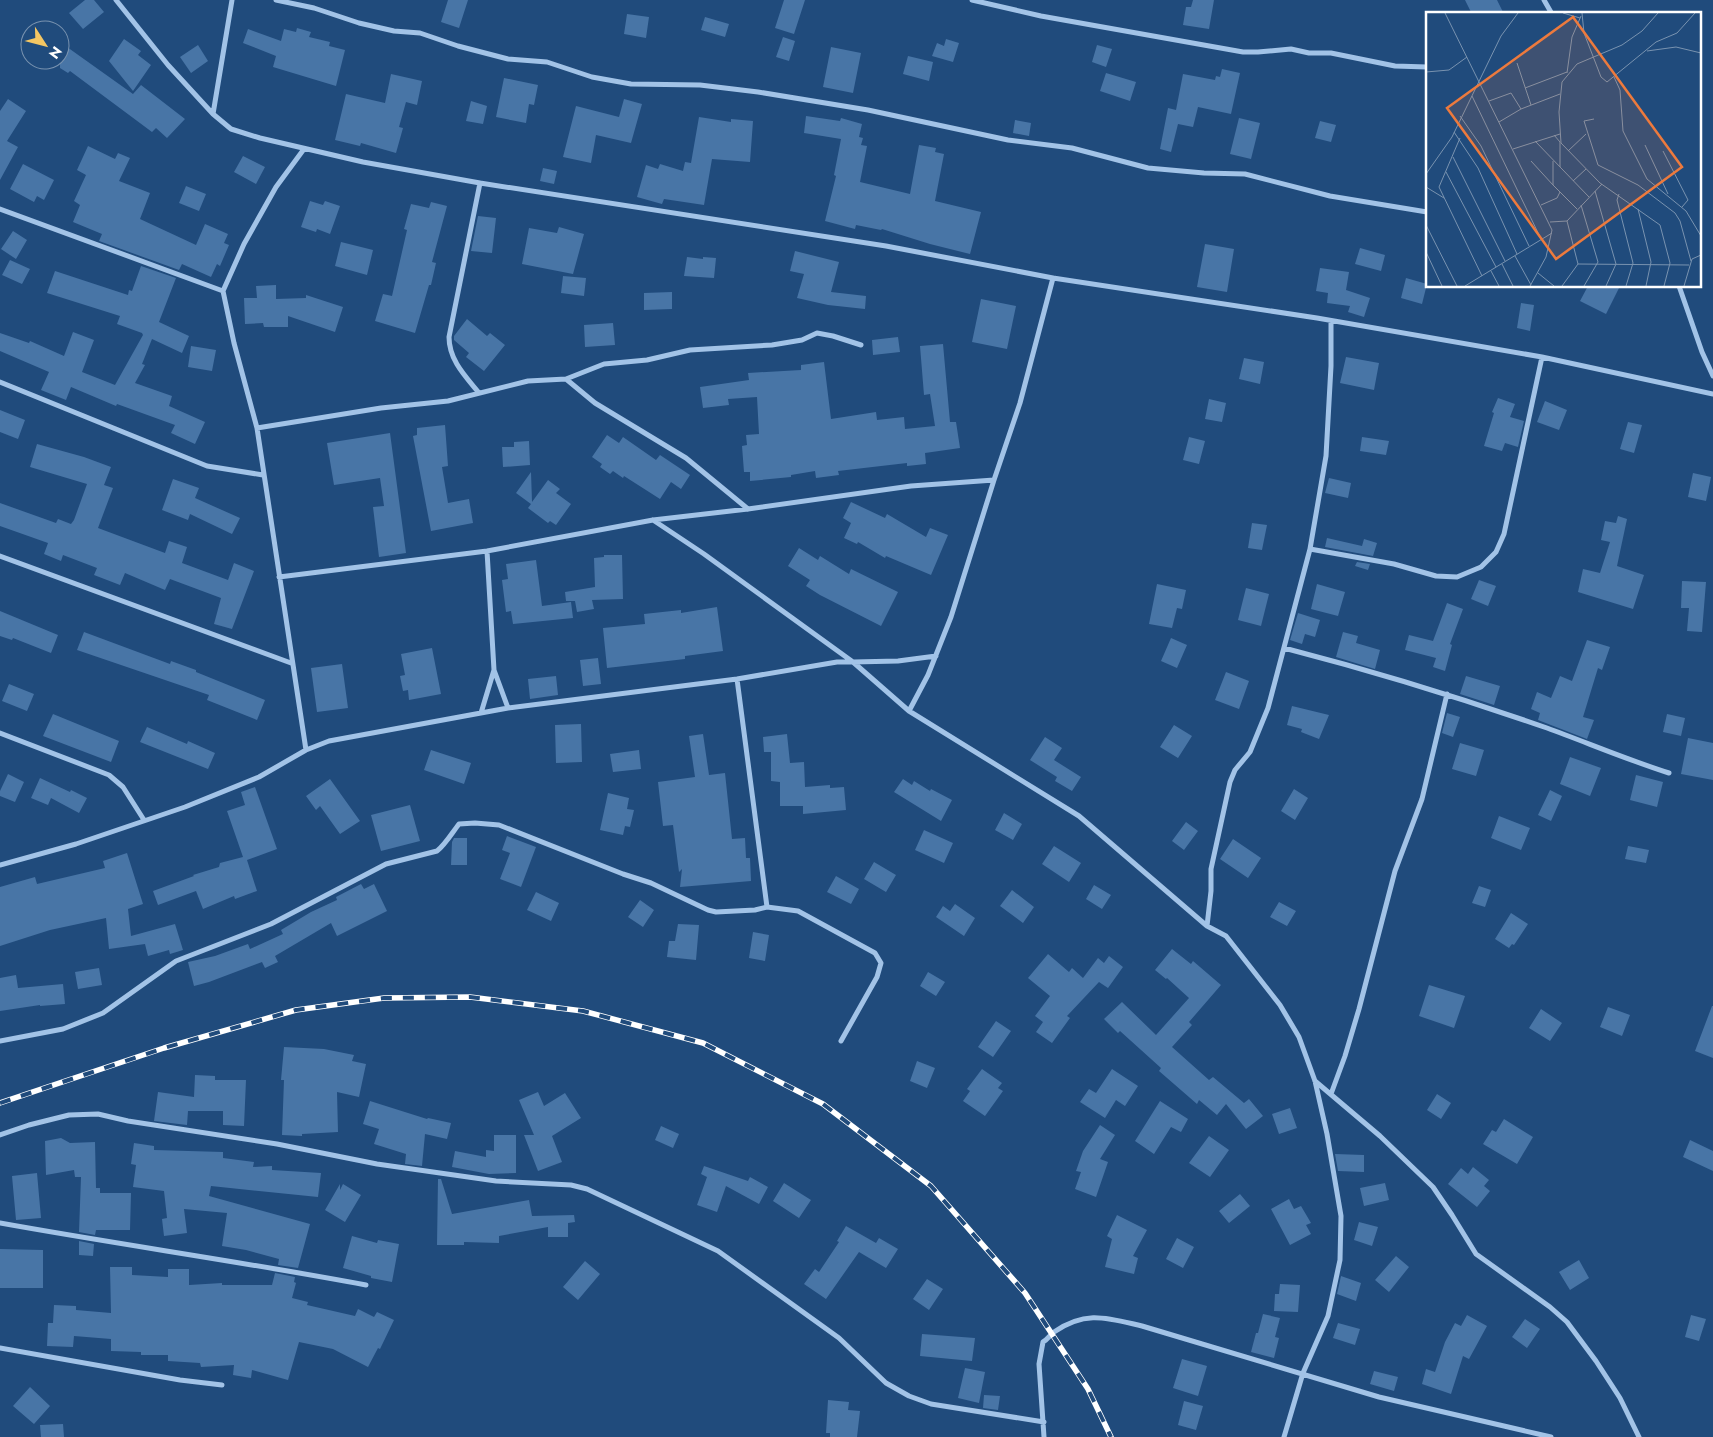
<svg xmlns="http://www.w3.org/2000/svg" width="1713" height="1437" font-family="Jost,sans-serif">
<rect width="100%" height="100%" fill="#204b7c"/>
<!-- building -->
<path fill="#4875a6" d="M85 0H94L104 12 83 29 69 13Z
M448 0H468L459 28 441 22Z
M784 0H805L794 34 775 28Z
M1193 0H1214L1209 29 1183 25 1186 7H1191Z
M1465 0H1497L1504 14H1472Z
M627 14 649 17 646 38 624 34Z
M705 17 729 24 725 37 701 30Z
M297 28 311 32 309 37 330 42 329 46 345 50 336 86 273 67 276 56 243 43 248 29 281 41 284 29 296 32Z
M783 37 795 41 789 61 776 57Z
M124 39 141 51 138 55 151 65 133 91 109 61Z
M946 39 959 43 953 62 932 56 937 43 944 46Z
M60 42 133 94 141 85 185 119 167 138 156 128 152 132 70 71 68 73 60 68Z
M198 45 208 61 191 73 180 57Z
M1097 45 1112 49 1106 67 1092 62Z
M831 47 861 53 853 93 823 87Z
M908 56 933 62 929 81 903 74Z
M1222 69 1240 73 1231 114 1198 107 1193 127 1178 124 1171 152 1160 149 1168 108 1176 110 1183 74 1215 80 1216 76 1220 77Z
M1106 73 1136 82 1130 101 1100 91Z
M391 74 422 81 417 105 406 102 399 127 403 128 396 153 361 143 360 146 335 140 346 94 385 103Z
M504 78 538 85 534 105 529 104 526 123 496 117Z
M8 99 26 111 7 141 18 147 0 180V111Z
M624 99 642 104 631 143 596 135 591 163 563 157 576 106 619 117Z
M471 101 487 106 483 124 466 121Z
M806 116 840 121 841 118 862 124 859 137 863 138 861 145 867 146 860 182 910 194 919 145 936 148 935 152 944 154 935 201 981 212 970 254 930 244 882 229 881 230 856 225 855 229 825 221 836 176 834 175 841 139 804 133Z
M699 117 731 122V119L753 121 750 162 712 159 704 205 664 199 662 204 637 197 646 165 658 169 660 164 683 171 685 162 691 163Z
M1239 118 1260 123 1251 159 1230 154Z
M1015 120 1031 123 1029 136 1013 133Z
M1320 121 1336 125 1331 142 1315 138Z
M88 146 115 159 118 153 130 158 119 181 150 193 140 219 196 245 205 224 228 234 224 243 229 245 220 266 217 264 211 277 182 264 179 270 99 241 102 234 73 222 80 205 74 201 86 175 77 170Z
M243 156 265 167 256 184 234 172Z
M23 164 54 180 44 200 37 196 34 202 10 189Z
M543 168 557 171 554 184 540 181Z
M186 186 206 194 199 211 179 203Z
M310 201 323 205 325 201 340 206 330 234 317 229 316 232 301 227Z
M431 202 447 206 432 262 436 263 431 285H429L415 333 375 321 383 294 392 296 407 230 404 229 411 204 429 208Z
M478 216 496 218 492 253 471 251Z
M559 227 584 234 573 274 522 264 529 228 557 233Z
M13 231 27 240 16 259 1 249Z
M341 242 373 250 367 275 335 266Z
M1205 244 1234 249 1227 292 1197 287Z
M1360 248 1385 255 1381 271 1355 264Z
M795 251 839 262 831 292 866 296 865 309 828 305 797 298 804 274 790 271Z
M687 257 703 259V257L716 258 714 278 684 276Z
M10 260 30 269 22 284 2 275Z
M141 266 176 278 159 322 189 336 182 353 152 339 142 364 145 365 135 383 172 396 169 406 205 422 195 444 171 433 175 425 117 404 116 406 71 387 66 400 41 390 49 372 0 351V333L29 343 30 341 64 356 73 332 94 340 82 372 115 385 143 335 142 333 117 324 120 316 47 293 55 271 128 295 129 290 132 291Z
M1320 268 1349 272 1346 290 1370 298 1364 317 1348 312 1350 306 1327 303 1328 293 1316 291Z
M563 276 586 278 584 296 561 293Z
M1406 278 1427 284 1422 304 1401 298Z
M276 285V299L306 298V295L343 307 335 332 288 316V327H264L263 323 245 324 244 298H257L256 286Z
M1588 286H1620L1606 314 1580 301Z
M672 292V309L644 310V293Z
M981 299 1016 306 1007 349 972 342Z
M1521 303 1534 305 1530 331 1517 328Z
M467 319 487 336 490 333 505 345 484 371 466 357 469 353 454 340V336Z
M613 323 615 345 585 347 584 325Z
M898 337 900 352 873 355 872 340Z
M943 344 950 422H956L960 448 925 453 926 464 907 466V463L838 471 839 475 816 478 815 471 791 475V477L750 481V472H744L742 446 747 445 746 435 759 434 757 397 728 399 729 405 703 408 700 387 749 380 748 373 801 370V365L824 362 831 419 876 412 877 420 904 417 905 429 935 426 930 394 924 395 920 346Z
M191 346 216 350 212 371 188 367Z
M1346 357 1379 363 1374 390 1340 383Z
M1244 358 1264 362 1260 384 1239 379Z
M1498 398 1515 404 1510 417 1524 421 1518 447 1505 443 1502 451 1484 446 1494 413 1492 412Z
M1209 399 1226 403 1222 422 1205 419Z
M1545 401 1567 410 1559 430 1537 422Z
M0 410 25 420 18 439 0 432Z
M1628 422 1642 425 1634 453 1620 449Z
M445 425 448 466 442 467 448 503 469 499 473 523 431 531 413 436 417 435V428Z
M390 433 406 553 379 557 373 507 384 506 380 478 334 485 327 443Z
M607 435 619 443 623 437 656 460 660 455 690 475 681 489 671 482 660 499 624 476 623 478 613 471 610 474 600 467 602 464 592 457Z
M1189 437 1205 441 1199 464 1183 460Z
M1362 437 1389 441 1386 455 1360 451Z
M529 441 530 465 503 467 502 447H514V442Z
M37 444 84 457 111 467 104 485 113 488 98 528 165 553 169 541 187 547 182 563 228 580 234 563 254 571 232 629 214 624 221 598 170 579 165 590 125 573 120 585 94 575 97 568 63 555 61 561 44 554 48 543 0 526V503L56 523 58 519 71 524 74 520 87 484 30 467Z
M531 472 532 502 548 480 560 489 556 493 571 504 556 525 550 521 548 523 528 508 531 504 516 493Z
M1693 473 1711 477 1706 501 1688 497Z
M1329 478 1351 483 1348 498 1325 493Z
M173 479 199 488 195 498 240 518 232 534 190 514 188 520 162 510Z
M851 502 885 518 887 514 926 537 930 528 948 535 931 575 886 556 885 558 858 542 857 544 844 538 851 523 843 518Z
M1618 516 1627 519 1617 566 1644 575 1633 609 1578 592 1583 569 1600 573 1610 542 1601 540 1605 521 1616 523Z
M1252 523 1267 525 1262 550 1248 548Z
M1327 538 1362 546 1364 539 1377 543 1373 556 1325 547Z
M799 548 818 560 820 556 849 574 851 569 898 592 881 626 820 595 806 586 810 580 788 566Z
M604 555H622L623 599 592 600 594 609 577 612 575 601H566L565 592 595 587 594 558 604 557Z
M536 560 542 606 571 602 573 618 513 624 511 611 506 612 502 580 508 579 506 564Z
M1357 562 1370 564 1368 570 1355 566Z
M1479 580 1496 586 1488 606 1471 599Z
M1682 581 1706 582 1702 632 1687 631 1689 608H1681Z
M1157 584 1186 590 1182 609 1177 608 1172 628 1149 624Z
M1317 584 1345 592 1338 616 1311 609Z
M1246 588 1269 594 1261 626 1238 620Z
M1447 603 1463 609 1450 644 1452 645 1445 671 1433 667 1436 658 1405 650 1409 635 1433 641Z
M717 607 723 651 685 656V659L607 668 603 628 645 624 644 614 681 610V613Z
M0 611 58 635 51 653 13 638 12 640 0 636Z
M1298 613 1320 620 1315 637 1305 634 1302 644 1290 640Z
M84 632 170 664 171 661 196 670V672L265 700 257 720 207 700 209 695 77 650Z
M1343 632 1358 636 1356 643 1380 650 1375 669 1336 657Z
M1171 638 1187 645 1177 668 1161 661Z
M1587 640 1610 647 1602 670 1598 668 1583 717 1594 720 1587 739 1538 720 1540 713 1531 709 1537 692 1551 698 1560 676 1572 681Z
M432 648 441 694 409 700 408 690 403 691 400 676 405 675 401 654Z
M598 658 601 684 583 686 580 660Z
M342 664 348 708 317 712 311 668Z
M1226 672 1249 681 1239 709 1215 700Z
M556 676 558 695 530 699 528 679Z
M1466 676 1500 686 1494 705 1460 694Z
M9 684 34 694 27 711 2 701Z
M1292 706 1329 715 1319 739 1301 732 1302 729 1287 725Z
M1447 713 1460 717 1453 737 1442 733Z
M53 714 119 741 111 762 43 736Z
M1667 714 1685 718 1681 736 1663 732Z
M581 724 582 762 556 763 555 725Z
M1174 725 1192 736 1178 758 1160 747Z
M147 727 187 744 188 741 215 753 208 769 140 742Z
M703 734 709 775 725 773 732 839 745 838 746 858H750L751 881 680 887 682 869 679 872 673 825 663 826 658 782 695 777 689 736Z
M787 734 790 763 804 762 805 787 830 785V788L844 787 846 810 803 814V806H780V782L771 781V752H764L763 737Z
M1045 737 1062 748 1054 760 1081 777 1072 791 1055 781 1057 777 1030 760Z
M1688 738 1713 743V780L1681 774Z
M1460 743 1484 750 1476 776 1452 769Z
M431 750 471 763 464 784 424 770Z
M639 750 641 769 613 772 610 754Z
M1570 757 1601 768 1590 796 1560 784Z
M8 774 24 782 15 802 0 796V791Z
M1636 775 1663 782 1657 807 1630 800Z
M40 778 70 792 71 790 87 798 79 813 51 798 48 805 31 798Z
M330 779 360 821 340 834 320 806 316 810 306 796Z
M903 779 912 785 914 781 930 791 931 789 952 800 941 821 894 792Z
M255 787 277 849 247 860 257 891 235 899 234 896 203 909 196 891 158 905 153 891 194 876 193 875 219 867 220 863 243 857 227 811 245 805 241 792Z
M1294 789 1308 798 1295 820 1281 811Z
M1550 790 1562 796 1551 821 1538 815Z
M608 793 629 798 627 809 634 810 630 827 625 826 623 835 600 830Z
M410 805 420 841 381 851 371 815Z
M1004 813 1022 824 1013 840 995 830Z
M1499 816 1530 828 1521 850 1491 838Z
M1186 822 1198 831 1184 850 1172 841Z
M924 830 953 843 944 863 915 850Z
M507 836 536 847 521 887 500 879 510 853 502 850Z
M454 838H467V865H451L452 842Z
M1233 839 1261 858 1248 878 1220 859Z
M1054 846 1081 863 1069 882 1042 864Z
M1628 846 1649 850 1646 863 1625 859Z
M127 853 143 904 128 909 131 936 175 924 183 950 170 954 169 950 148 956 145 944 109 949 106 918 50 930 0 946V887L35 877 37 884 105 868 103 861Z
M874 862 896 875 886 892 864 879Z
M836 876 859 889 851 904 827 892Z
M361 884 364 889 374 884 387 911 337 936 331 923 275 956 278 962 265 968 262 962 209 982 194 986 188 962 215 956 248 944 250 949 283 934 281 930 311 912 337 900 336 897Z
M1094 885 1111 895 1102 909 1086 899Z
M1479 886 1491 890 1485 907 1472 903Z
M1012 890 1034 907 1023 923 1000 906Z
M536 892 559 903 551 921 527 910Z
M640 900 654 910 643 927 628 917Z
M1279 902 1296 911 1287 926 1270 917Z
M955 904 975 918 964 936 936 917 943 906 950 911Z
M1511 913 1528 924 1514 945 1512 944 1509 948 1495 939Z
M678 924 699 925 696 960 667 957 669 941H675Z
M753 932 769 935 765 961 749 958Z
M1172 949 1191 964 1193 961 1221 985 1189 1022 1192 1025 1172 1047 1209 1080 1213 1077 1244 1103 1249 1099 1263 1116 1246 1129 1226 1104 1217 1115 1199 1100 1197 1104 1159 1071 1161 1068 1120 1031 1118 1033 1104 1019 1122 1002 1156 1035 1189 998 1167 978 1166 979 1155 970Z
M1048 954 1069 972 1072 968 1083 978 1098 958 1104 963 1109 956 1123 967 1108 988 1099 982 1067 1016 1070 1018 1052 1043 1036 1032 1043 1022 1035 1016 1050 996 1028 978Z
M99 968 102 985 78 989 75 972Z
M928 972 945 982 936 996 920 986Z
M16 975 18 988 63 984 65 1004 40 1006V1005L0 1011V978Z
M1429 985 1465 996 1454 1028 1419 1016Z
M1712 1006H1713V1058L1695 1051Z
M1608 1007 1630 1015 1622 1036 1600 1027Z
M1541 1009 1562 1023 1550 1041 1529 1028Z
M996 1021 1011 1031 993 1057 978 1047Z
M284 1047 324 1049 354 1055 352 1061 366 1064 359 1097 337 1092 338 1132 302 1134V1136L282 1135 284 1080H281Z
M917 1061 935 1068 927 1088 910 1081Z
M982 1069 1002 1083 998 1088 1003 1091 985 1116 963 1101 970 1091 967 1089Z
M1112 1069 1138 1086 1125 1106 1116 1100 1105 1118 1080 1102 1089 1089 1096 1093Z
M195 1075 215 1076V1080H246L244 1126 223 1125V1111H188L187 1125 154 1121 158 1092 194 1097Z
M538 1092 544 1106 565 1093 581 1118 552 1136 562 1162 538 1171 524 1135H534L519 1100Z
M1437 1094 1451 1103 1441 1119 1427 1110Z
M370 1101 427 1119 428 1118 451 1123 447 1139 425 1134 422 1166 405 1164 406 1154 374 1144 379 1129 363 1124Z
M1160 1101 1188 1119 1181 1132 1171 1127 1154 1154 1135 1141Z
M1290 1108 1297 1128 1279 1134 1272 1114Z
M1504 1119 1533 1137 1517 1164 1483 1144 1492 1130 1496 1132Z
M1100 1125 1115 1135 1100 1159 1108 1162 1096 1197 1075 1189 1081 1172 1076 1171 1083 1151Z
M661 1126 679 1134 673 1148 655 1140Z
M494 1135H516V1173L489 1174 452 1167 455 1151 486 1157V1150L494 1151Z
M1209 1136 1229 1150 1210 1177 1189 1163Z
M61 1138 70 1143 95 1142 96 1188H100V1193H131L130 1230H96L95 1235 79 1232 81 1177H75L74 1170 46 1175 45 1141Z
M1690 1140 1713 1151V1171L1683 1157Z
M134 1143 154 1146V1150L223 1152V1158L254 1162 253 1167 272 1166V1170L321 1173 318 1197 211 1186 209 1196 310 1224 298 1268 278 1265 279 1259 246 1250 222 1246 227 1213 184 1209 187 1233 164 1236 162 1219 167 1218 164 1191 133 1187 136 1165 131 1164Z
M1335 1154 1364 1155V1172L1338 1171Z
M704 1166 748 1181 750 1177 768 1187 759 1204 726 1186 717 1212 697 1205 707 1177 701 1174Z
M1473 1167 1489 1180 1484 1186 1490 1191 1477 1207 1448 1184 1461 1168 1468 1174Z
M37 1173 41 1218 16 1220 12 1176Z
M438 1179H441L452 1214 529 1200 532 1216 574 1215 575 1222 568 1223V1237H548V1227L499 1236V1243L464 1242V1245H437Z
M784 1183 811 1200 799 1218 773 1201Z
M1385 1183 1389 1200 1364 1206 1360 1188Z
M340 1184V1190L343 1184 361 1195 345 1222 325 1210Z
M1240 1194 1250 1206 1229 1223 1219 1211Z
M1289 1199 1294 1209 1301 1206 1311 1223 1306 1225 1311 1234 1290 1245 1271 1209Z
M1117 1215 1147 1230 1133 1256 1138 1258 1134 1274 1105 1267 1112 1239 1107 1236Z
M1359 1222 1378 1227 1372 1246 1354 1240Z
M846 1226 876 1243 879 1238 898 1249 886 1268 859 1252 826 1299 804 1284 815 1269 819 1272 839 1242 837 1241Z
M352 1236 377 1243 378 1240 399 1244 392 1282 371 1278V1276L343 1268Z
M1177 1238 1194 1247 1183 1268 1166 1259Z
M79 1241 94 1244 93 1256 79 1255Z
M0 1249 43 1250V1288H0Z
M1396 1256 1409 1267 1389 1292 1375 1280Z
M1579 1260 1589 1278 1570 1290 1559 1272Z
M585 1261 600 1274 578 1300 563 1287Z
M110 1267H132V1275L168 1277V1269H189V1285L222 1283V1285H272L275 1273 295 1277 294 1282 296 1283 292 1298 308 1302 307 1305 355 1316 358 1309 374 1317 377 1312 394 1320 380 1349 378 1348 368 1367 333 1349 299 1342 288 1380 252 1370 251 1378 233 1375 234 1365 201 1367 200 1363 168 1361V1355H141V1352L111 1351V1339L74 1336 73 1347 47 1346 48 1323H53L54 1305 76 1306V1310L111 1313Z
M1341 1276 1361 1283 1356 1301 1337 1294Z
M927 1279 943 1289 929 1310 913 1299Z
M1280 1284 1300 1285 1298 1312 1274 1311 1275 1294H1279Z
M1263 1314 1280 1318 1275 1337 1279 1338 1274 1358 1251 1352 1256 1333H1258Z
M1467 1315 1487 1326 1469 1359 1463 1356 1451 1394 1422 1384 1426 1369 1435 1372 1445 1342 1455 1323 1461 1326Z
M1691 1315 1706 1319 1699 1341 1685 1337Z
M1525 1319 1540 1329 1527 1348 1512 1337Z
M1338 1323 1360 1329 1355 1345 1333 1338Z
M922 1334 975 1338 972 1361 920 1356Z
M1182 1359 1207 1366 1198 1396 1173 1388Z
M965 1368 985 1372 979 1403 958 1398Z
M1374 1371 1398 1377 1394 1391 1370 1384Z
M30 1387 50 1406 34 1424 13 1406Z
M984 1395 1000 1396 998 1410 983 1408Z
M828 1400 849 1402 848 1410 860 1411 857 1437H830V1433H826Z
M1184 1401 1203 1406 1196 1430 1178 1425Z
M63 1424 64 1437H41L40 1425Z"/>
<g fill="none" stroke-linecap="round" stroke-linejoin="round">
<!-- street -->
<path stroke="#a2c3e7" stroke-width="5" d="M116 0 168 65 213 114 231 129 260 138 363 162 480 183 886 246 1053 278 1317 318 1542 357 1713 394
M276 0 314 8 359 23 394 31 420 33 458 46 508 59 547 62 592 77 631 84 700 85 758 92 868 110 1008 140 1072 148 1148 168 1204 173 1245 174 1330 196 1427 212
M972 0 1041 16 1243 52H1258L1291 49 1309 53H1331L1395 66 1427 67
M1544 0 1552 14
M213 114 232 0
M304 149 276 187 244 244 223 291 234 343 257 428 306 750
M0 209 223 291
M1679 286 1702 352 1713 376
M566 379 604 364 647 360 690 350 772 345 802 340 817 333 833 336 861 345
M0 382 207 466 263 475
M479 393C465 376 449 360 449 337L480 183
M257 428 381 408 448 401 528 381 566 379 595 403 686 458 748 509
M653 520 704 554 853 662 898 661 936 656
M1310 549 1394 564 1436 576 1457 577 1481 567 1496 552 1504 534 1542 357
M487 551 494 670 508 708
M0 556 291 663
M279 577 487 551 653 520 748 509 911 486 994 480
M1284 648C1373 671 1461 698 1547 728 1588 743 1628 760 1669 773
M737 679 767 907
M909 711 928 675 951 617 994 480 1020 403 1053 278
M481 713 494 670
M0 733 109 775 123 787 144 820
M0 865 76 844 185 807 259 777 306 750 329 741 508 708 737 679 837 662H853L909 711 1079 816 1207 926 1226 936 1280 1005 1299 1037 1315 1081 1327 1134 1341 1216 1340 1260 1328 1316 1303 1373 1284 1437
M1207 926 1211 891V869L1230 782 1235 770 1250 752 1268 708 1310 549 1326 456 1331 366V321
M0 1041 63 1029 103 1013 176 961 271 924 386 864 437 851C445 845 452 833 459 824L475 823 499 825 623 874 651 883 708 910 716 912 755 910 767 907 798 911 875 953 881 963 877 977 841 1041
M1315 1081 1380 1136 1433 1187 1452 1215 1476 1254 1550 1307 1567 1322 1596 1361 1620 1398 1639 1437
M1331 1094 1345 1056 1359 1009 1395 871 1422 799 1447 694
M0 1135 29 1125 69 1115 98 1114 128 1121 277 1144 377 1164 496 1181 571 1185 587 1189 718 1251 839 1338 886 1383 909 1396 931 1404 1044 1422
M0 1223C122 1245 244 1262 366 1285
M0 1348 180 1380 222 1385
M1044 1437 1039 1364 1043 1342C1048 1339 1050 1335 1054 1332 1086 1310 1107 1318 1142 1326L1379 1397 1551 1437"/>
<defs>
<path id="rail" d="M0 1103 164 1048 296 1010 384 998 470 997 583 1011 703 1043 823 1104 931 1186 1025 1293 1088 1389 1111 1437"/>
</defs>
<!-- rail casing -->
<use href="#rail" stroke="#fff" stroke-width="5.5"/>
<!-- rail -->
<use href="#rail" stroke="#204b7c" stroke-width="4" stroke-dasharray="11" stroke-linecap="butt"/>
</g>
<!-- overview -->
<g transform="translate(1426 12)">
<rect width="275" height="275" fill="#204b7c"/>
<path fill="none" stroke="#7993b0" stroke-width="1" d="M19 1 126 218 120 245 104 274M137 1 154 6M156 1 158 21 175 65 181 70 230 30 251 21 269 1M232 1 216 19 196 33 151 52 136 70 133 100 135 131 174 171 234 213 244 251 238 274M221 39 250 35 275 41M91 51 105 93M0 60 23 58 41 45M141 61 146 25 155 4M188 65 194 78 197 119 221 167 260 199 275 224M99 76 141 60M46 84 115 227M63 89 85 81 95 97M34 104 55 134 103 234M168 107 158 109 172 153 212 173 249 201 254 209 265 249M73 110 95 97 134 82M28 120 52 156 91 242M128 123 134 130V155M34 126 13 175 56 264M109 129 163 185M219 133 242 182M87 137 134 122M142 139 160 122M237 139 262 188 256 195M27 145 79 249M105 149 127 173M127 149V173L151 197M20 160 70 255M0 162 26 125 75 24 92 1M147 169 160 157M0 175 18 186M169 179 190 252 180 274M193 182 191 188 207 251 200 274M115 193 131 186 134 180M155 193 172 250 158 274M212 197 225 250 220 274M124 210 141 209 176 172M0 213 31 274M0 240 16 274M89 244 105 273M76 252 87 274M152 252 263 253M65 259 73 274M112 261 128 274M39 274 126 221M136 274 152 252 141 209M258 274 266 247 275 243"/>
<path fill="#ed7a3d" fill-opacity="0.15" stroke="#ed7a3d" stroke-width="2.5" d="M147 5 256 155 130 247 21 96Z"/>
<rect width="275" height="275" fill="none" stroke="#fff" stroke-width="2.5"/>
</g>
<!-- north arrow -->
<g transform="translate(45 45) rotate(126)"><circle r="24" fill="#204b7c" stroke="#7993b0"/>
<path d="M0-4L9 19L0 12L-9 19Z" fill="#f4c663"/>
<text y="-8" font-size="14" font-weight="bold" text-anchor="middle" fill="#ffffff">N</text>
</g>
</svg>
